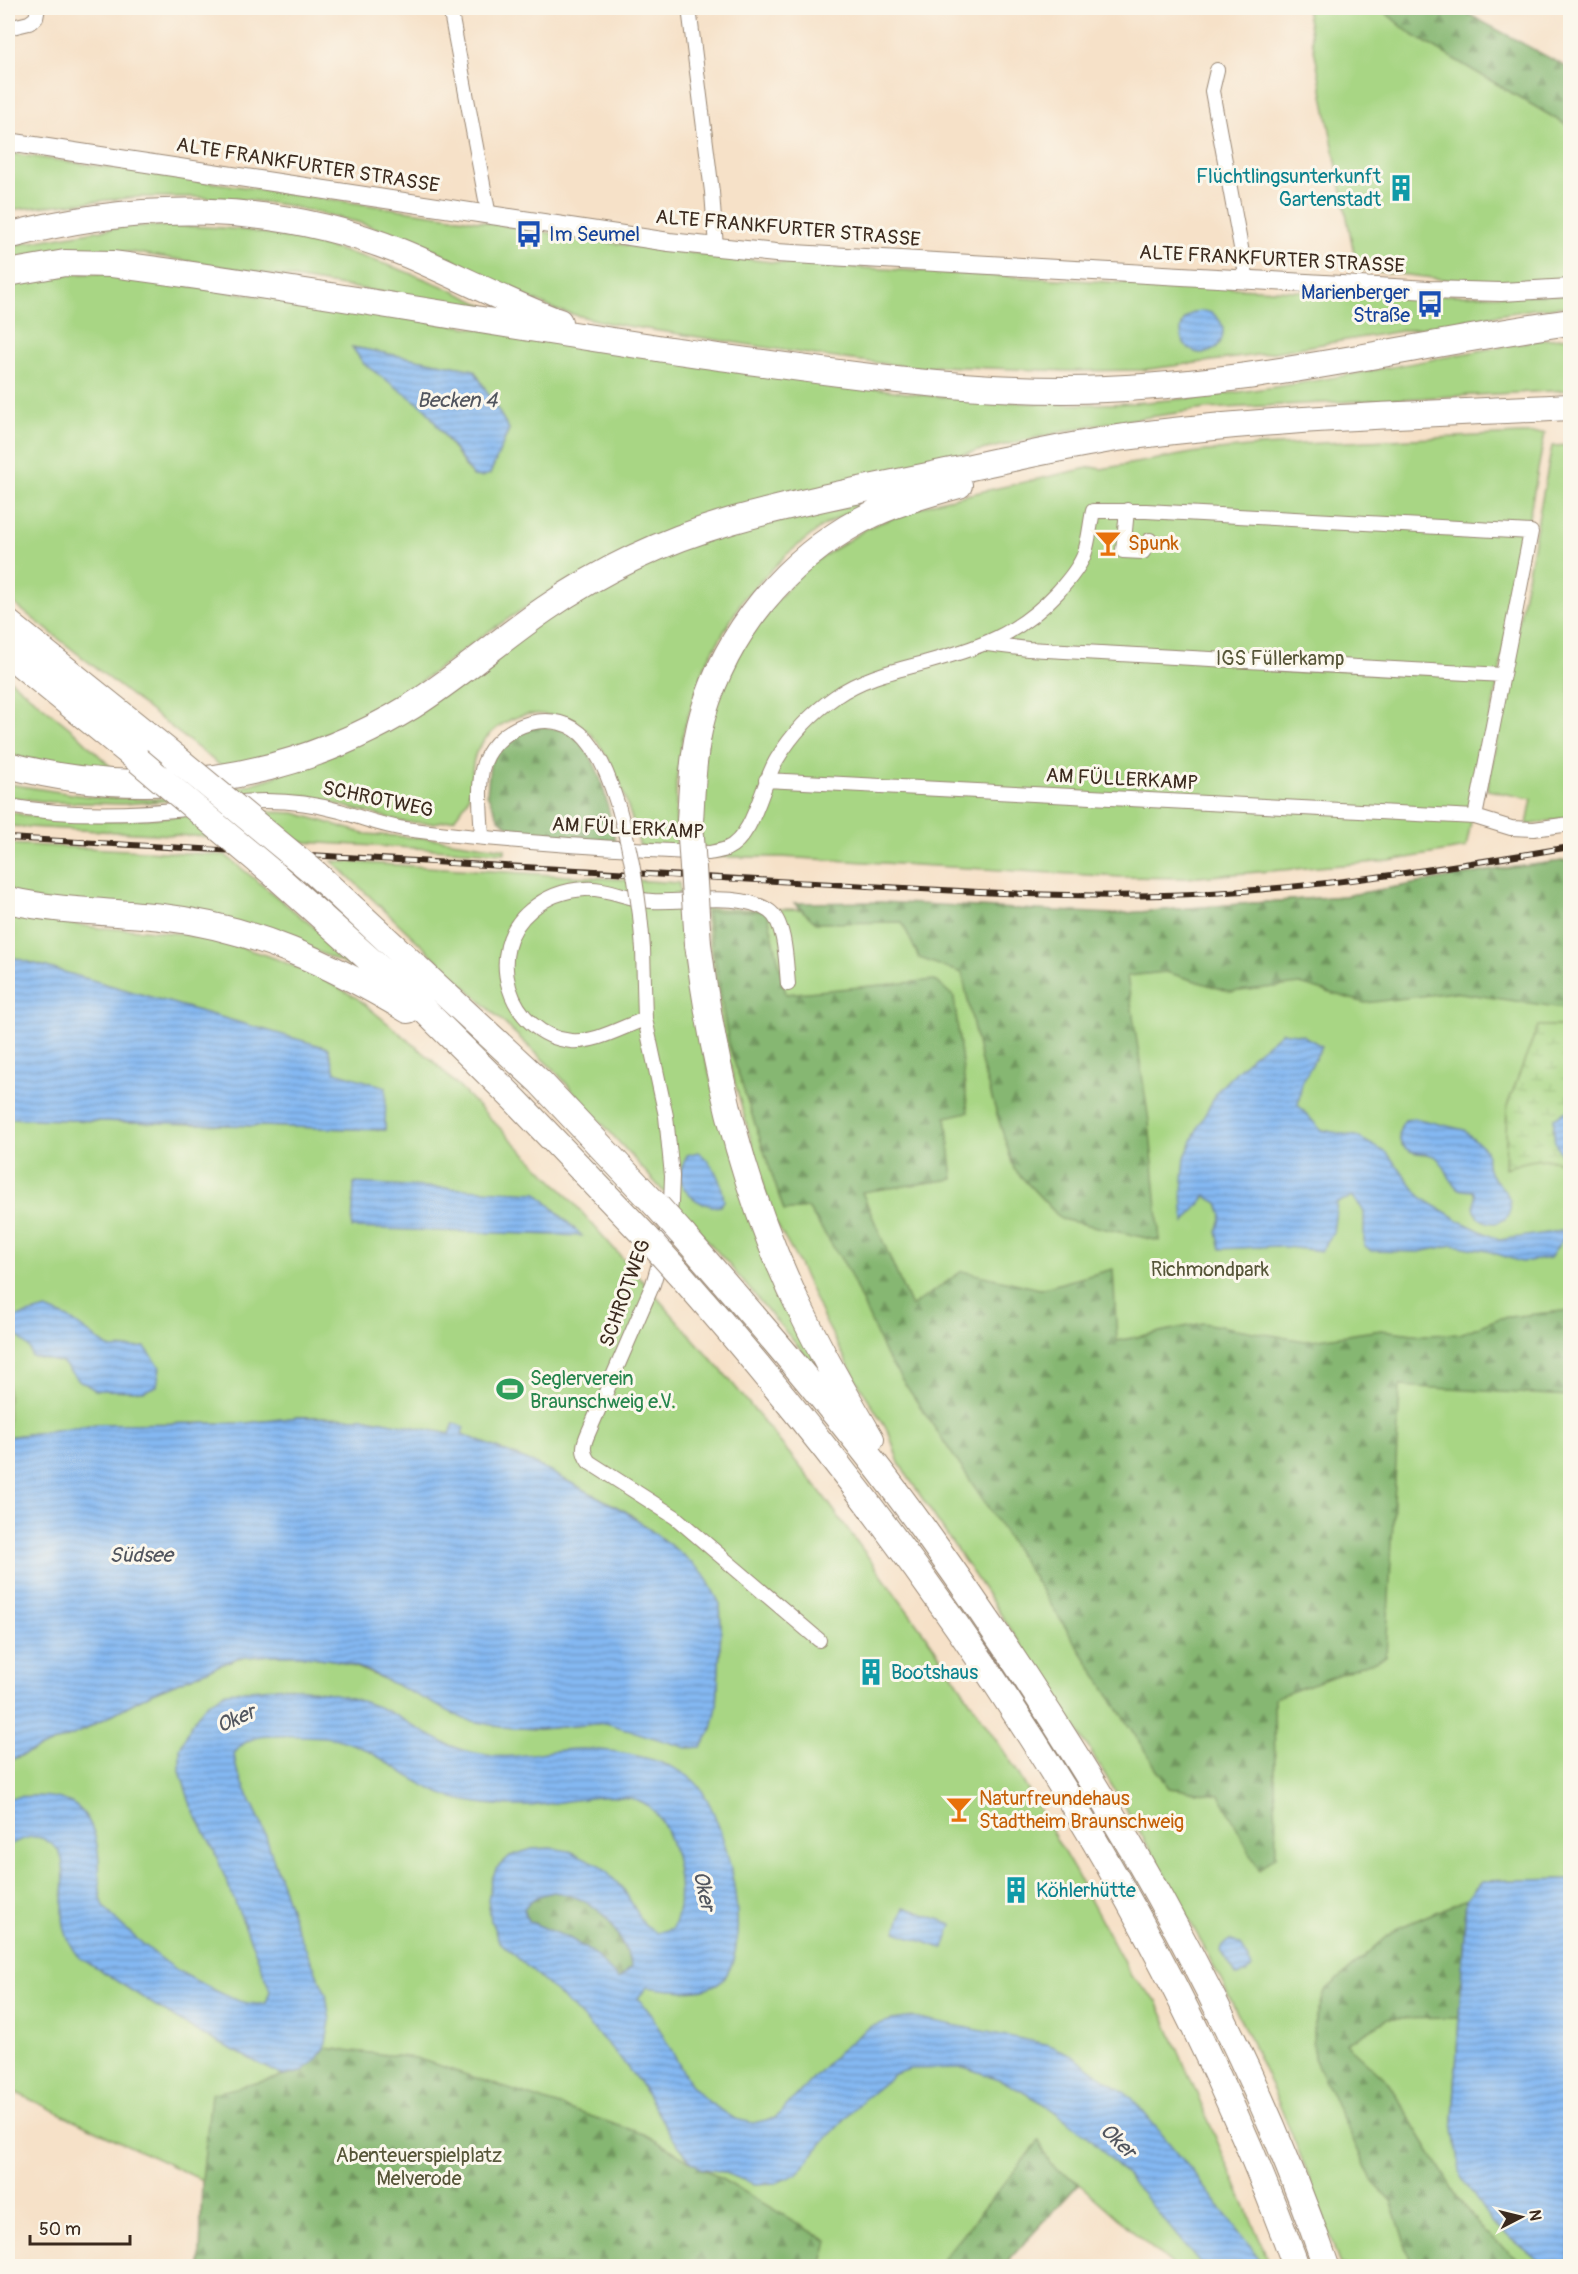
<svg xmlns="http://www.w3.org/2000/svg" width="1578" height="2274" font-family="Pangolin,sans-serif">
<defs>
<pattern id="forest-firs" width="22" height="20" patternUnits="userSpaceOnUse" patternTransform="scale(1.5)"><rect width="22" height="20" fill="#86b772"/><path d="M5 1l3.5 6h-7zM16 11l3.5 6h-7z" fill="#6f955d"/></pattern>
<pattern id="wetland-marsh" width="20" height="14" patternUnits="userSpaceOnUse" patternTransform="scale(1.5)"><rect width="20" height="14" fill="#a8d684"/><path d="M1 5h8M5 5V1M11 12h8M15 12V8" fill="none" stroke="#92b872"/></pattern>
<pattern id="water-rules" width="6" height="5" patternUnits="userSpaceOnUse" patternTransform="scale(1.5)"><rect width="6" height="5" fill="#84b8f2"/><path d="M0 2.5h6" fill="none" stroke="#6d96c3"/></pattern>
</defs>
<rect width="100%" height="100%" fill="#fbf7ec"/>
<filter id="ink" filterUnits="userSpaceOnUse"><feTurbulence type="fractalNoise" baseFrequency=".0167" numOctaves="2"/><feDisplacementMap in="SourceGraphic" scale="12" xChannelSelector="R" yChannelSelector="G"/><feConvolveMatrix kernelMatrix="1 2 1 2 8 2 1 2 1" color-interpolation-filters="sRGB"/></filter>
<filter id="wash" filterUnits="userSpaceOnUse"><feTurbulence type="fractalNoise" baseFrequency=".008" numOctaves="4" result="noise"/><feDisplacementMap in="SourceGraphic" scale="24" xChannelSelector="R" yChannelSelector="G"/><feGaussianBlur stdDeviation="1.35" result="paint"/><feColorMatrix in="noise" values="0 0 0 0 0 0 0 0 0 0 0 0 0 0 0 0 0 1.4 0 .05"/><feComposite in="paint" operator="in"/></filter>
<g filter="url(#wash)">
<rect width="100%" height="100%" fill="#f6e1c8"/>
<!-- green -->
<path fill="#a8d684" stroke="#728051" stroke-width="1.5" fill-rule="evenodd" d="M1306 8H1380L1411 34 1570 127V280L1475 283 1357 269Z
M8 153 459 218 618 244 780 263 1126 283 1383 295H1570V306L1534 309 1250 356 1142 370 1067 371 940 366 921 368 828 357 608 323 556 310 481 276 441 253 410 239 357 222 285 205 248 200 194 197H139L8 210Z
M126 226C172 226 218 225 263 233 343 247 421 273 493 310L131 252 80 249 8 258V246Z
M105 273 914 394C992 401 1069 408 1147 402 1278 392 1408 363 1538 340L1570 337V390L1205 409 1093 425 960 455 566 582 489 631 408 691 344 727 281 752 222 767 8 599V283L70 274ZM352 347 474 370 509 429 490 474 472 476 425 408 364 364Z
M1545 433 1466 848 1389 861 1186 878 1121 877 781 857H701L699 785 713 703 747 633 808 566 869 527 939 501 1092 467 1101 469 1198 452 1259 446Z
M1570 445V817L1527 825 1532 799 1487 790 1552 446Z
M873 500 823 526 787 554 743 599 706 663 684 729 676 783V847L640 846C629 809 613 748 580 725 567 716 551 715 536 714 514 713 491 729 479 747 469 762 474 784 467 800 465 806 458 813 454 819L433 823 404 822 305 796 253 795 123 804 51 802 8 797V784L98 798 155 799 242 787 274 777 576 600 679 548 740 529Z
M8 678 77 734 117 773 8 756Z
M8 811 23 815 112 821 251 811 295 813 366 834 438 839 505 849V853L8 826Z
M8 844 225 855 378 979 307 947 8 895Z
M1570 860V1879L1482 1881 1466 1899 1453 2121 1493 2224 1546 2266H1340C1282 2085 1188 1905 1086 1744 1026 1648 960 1557 899 1463L889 1433 857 1381 825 1321 797 1260 772 1216 725 1047 704 908 1114 914 1344 896 1494 870Z
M332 861 679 883 686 956 697 1025 711 1080 818 1370 724 1259 555 1071Z
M8 914 99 928 144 930 182 934 228 943 274 958 318 976 357 998 431 1059 564 1192 729 1379 819 1490 934 1647 1015 1768 1076 1873 1131 1976 1157 2001 1271 2266H1172L1079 2184 1003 2266H200L202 2180 8 2089V1761L80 1732 150 1694 237 1658 271 1655H299L340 1661 501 1727 539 1729 606 1723 631 1729 717 1707 721 1627 720 1604 683 1555 627 1512 533 1463 462 1434 454 1423 450 1434 367 1418 299 1417 247 1423 97 1424 8 1437V1118L385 1130V1087L334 1072 328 1048 8 956Z"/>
<!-- forest -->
<path fill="url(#forest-firs)" stroke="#607048" stroke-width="1.5" d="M1380 8H1457L1570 69V127L1411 34Z
M541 726C549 728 562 728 568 732 602 753 608 809 616 845L522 836 499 819 487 794 490 763 502 743 522 730Z
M1570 860V1009L1454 992 1365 1003 1300 984 1231 992 1166 972 1127 976 1149 1121 1160 1241 1061 1219 1014 1169 982 1066 962 973 919 958 902 922 816 923 794 903 881 902 1114 914 1344 896 1494 870Z
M707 911H767L786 994 935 980 954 997 968 1112 946 1117 953 1179 862 1192 911 1307 962 1271 1040 1289 1113 1269 1117 1341 1203 1323 1305 1341 1381 1330 1422 1335 1460 1334 1500 1318 1570 1310V1396L1400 1386 1386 1657 1274 1698 1276 1856 1259 1870 1220 1795 1169 1788 980 1495 886 1356 847 1268 808 1208 784 1211 729 1046Z
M554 1892C601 1899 616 1925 632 1967L617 1980 593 1954 571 1939 528 1921 524 1909C531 1897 541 1895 554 1892Z
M1466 1899 1459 2018 1388 2019 1346 2044 1389 2083 1459 2200 1485 2232 1522 2264 1530 2266H1412L1392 2202 1373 2182 1314 2058 1313 2030 1325 1991 1396 1929Z
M325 2048 416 2058 644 2134 828 2241 821 2266H200L202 2180 211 2094 301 2072 315 2061Z
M1039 2141 1050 2164 1079 2183 1003 2266H937Z"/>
<!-- wetland -->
<path fill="url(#wetland-marsh)" stroke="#728051" stroke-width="1.5" d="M1538 1026H1570V1167C1549 1153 1527 1161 1505 1168L1507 1106Z"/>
<!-- water -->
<path fill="url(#water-rules)" stroke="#607188" stroke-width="1.5" fill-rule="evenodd" d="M1181 332a21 21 0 1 1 42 0a21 21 0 1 1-42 0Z
M352 347 474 370 509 429 490 474 481 477 473 476 425 408 364 364Z
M8 956 328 1048 335 1072 386 1087 385 1130 8 1118Z
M1282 1032 1302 1035 1322 1046 1302 1083 1298 1105 1321 1130 1356 1136 1387 1153 1422 1198 1460 1221 1499 1240 1569 1230 1550 1258 1521 1262 1488 1251 1453 1245 1419 1252 1371 1251 1364 1245V1211L1353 1197 1337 1202 1333 1233 1321 1251 1277 1246 1221 1249 1217 1232 1222 1215 1218 1203 1206 1196 1184 1223 1182 1192 1185 1157 1198 1127 1219 1089 1253 1055Z
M1570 1109V1162C1553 1149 1553 1138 1554 1118Z
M1414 1118 1464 1130 1486 1150C1488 1158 1485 1166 1490 1173 1497 1185 1516 1195 1509 1213 1507 1219 1501 1222 1495 1223 1489 1223 1481 1221 1478 1216 1470 1207 1478 1199 1473 1191 1468 1190 1463 1191 1459 1189 1449 1184 1447 1166 1437 1158 1429 1152 1419 1155 1410 1151 1396 1145 1397 1130 1405 1120Z
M698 1152C714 1163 722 1182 724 1201L720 1206C713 1208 709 1205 702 1203 688 1197 677 1184 681 1169 683 1164 686 1160 687 1155Z
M354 1183 537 1193 582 1236 352 1228Z
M46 1309 68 1318 111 1349 145 1347 160 1367 157 1386 144 1391 95 1390 77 1379 63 1363 31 1356 30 1349 8 1325V1319Z
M299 1417 367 1418 450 1434 454 1423 464 1427 462 1434 533 1463 626 1512 683 1555 704 1574 720 1604 721 1627 717 1707 712 1729 701 1747 687 1748 606 1723 539 1729 501 1727 464 1719 368 1671 340 1661 299 1655H271L237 1658 150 1694 80 1732 8 1761V1437L97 1424 247 1423Z
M286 1687C321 1690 355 1696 387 1711 424 1730 441 1748 486 1755 511 1760 537 1752 563 1750 598 1746 665 1756 693 1780 725 1808 760 1956 718 1983 700 1995 667 1990 647 1987L638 1998 651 2014 690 2084 707 2101 735 2119 753 2123 775 2118 839 2051 870 2027 892 2020 914 2017 1046 2044 1069 2054 1131 2097 1193 2172 1265 2266H1202L1130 2179 1090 2138 1043 2103 1001 2080 967 2068 910 2069 895 2074 863 2100 825 2140 797 2174 776 2183 755 2184 719 2171 700 2168 690 2160 672 2137 642 2086 614 2051 574 2009 499 1941 491 1921 488 1900 491 1882 496 1869 510 1856 532 1849 550 1848 570 1851 600 1865 624 1890 645 1926 657 1933 673 1928C683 1909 680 1876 675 1856 670 1836 662 1814 644 1803 620 1788 560 1804 531 1806 508 1807 472 1804 450 1797 418 1787 392 1762 362 1748 355 1745 345 1741 337 1739 323 1736 267 1734 255 1738 245 1741 240 1746 234 1754L237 1771 261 1822 297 1929 326 1994 330 2021 325 2048 315 2061 301 2072 283 2076 194 2030 80 1958C71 1947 66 1938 64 1925 60 1905 69 1865 58 1850 56 1847 50 1843 47 1841 35 1832 19 1840 8 1846V1798C62 1791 94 1799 99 1860 100 1873 98 1888 102 1901 106 1917 166 1963 182 1973 200 1983 221 1994 239 2001 249 2004 257 2005 266 2003L270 1991 259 1961 213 1848 191 1806 180 1771V1748L192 1723 206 1704 226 1692ZM554 1892C601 1899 617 1925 632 1967L618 1979 594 1954 571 1939 528 1921 524 1909C531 1897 541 1895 554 1892Z
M1570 1879V2266H1546L1493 2224 1461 2177 1453 2121 1466 1899 1482 1881Z
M904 1907 952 1924 944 1949 896 1932Z
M1230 1940 1241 1945 1252 1967 1247 1973 1237 1976 1221 1951 1223 1944Z"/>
</g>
<g filter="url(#ink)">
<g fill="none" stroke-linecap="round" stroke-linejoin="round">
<defs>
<path id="minor" d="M450 8 489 216
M689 8 712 192 716 247
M8 28 29 23 36 18 38 8
M1217 70 1212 91 1247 280
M1127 510 1123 551 1143 552 1150 540
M987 644 1028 649 1503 675
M232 803C268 799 304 801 340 811 361 818 383 826 405 829 506 842 607 848 709 853 714 852 721 851 726 849 755 836 761 785 777 759 791 736 812 713 835 697 862 678 893 671 924 663 980 647 1017 636 1058 592 1067 582 1079 568 1084 555 1089 541 1090 525 1093 511H1146L1531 532 1475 817 766 780
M8 806C70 817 132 815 195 808
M1475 817 1511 828 1534 829 1570 824
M482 836C481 816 477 782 484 763 499 723 556 705 586 739 603 759 611 784 619 809
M643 949 645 1019 666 1116 672 1176 671 1203 665 1243 653 1284 587 1436C583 1446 582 1452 589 1462L675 1517 819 1640
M645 1019C622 1027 596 1043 571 1041 509 1035 482 950 531 910 546 897 566 890 585 889 607 887 630 900 652 901 685 903 741 891 769 911 786 922 786 965 788 984"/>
<path id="tertiary" d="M8 142 603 232 669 242 776 253 1429 290 1501 292 1570 288"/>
<path id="motorway" d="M8 236C138 201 275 201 401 252 455 274 505 302 559 322
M8 273 65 263 112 264C312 290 511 327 712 356 829 372 946 390 1065 390 1236 390 1402 346 1570 322
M8 623 176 758
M8 654 138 760
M8 765C147 802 288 782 412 706 458 677 500 640 545 609 601 570 666 540 731 521 805 500 881 486 956 470 1010 459 1064 446 1118 438 1267 417 1420 415 1570 407
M690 822C692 786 693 749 703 714 727 632 785 561 861 520 891 504 926 494 959 485
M316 874 540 1082 656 1205
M275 875 409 995 515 1100 648 1239
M8 900C59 912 110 911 162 917 252 927 331 964 408 1010
M698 944C714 1073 746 1203 805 1319 825 1360 848 1400 871 1439
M683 1235C766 1330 850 1427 924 1530 998 1633 1068 1739 1132 1849 1209 1982 1276 2120 1326 2266
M677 1271C936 1565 1162 1897 1296 2266"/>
</defs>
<!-- minor casing -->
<use href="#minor" stroke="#988673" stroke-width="16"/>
<!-- tertiary casing -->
<use href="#tertiary" stroke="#988673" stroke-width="20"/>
<!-- motorway casing -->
<use href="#motorway" stroke="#988673" stroke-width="28"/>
<!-- minor -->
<use href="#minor" stroke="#fff" stroke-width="14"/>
<!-- tertiary -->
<use href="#tertiary" stroke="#fff" stroke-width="18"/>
<!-- motorway -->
<use href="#motorway" stroke="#fff" stroke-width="26"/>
<defs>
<path id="rail" d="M8 838C270 852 532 869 794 882 933 889 1073 901 1211 893 1334 886 1450 867 1570 847"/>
</defs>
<!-- rail casing -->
<use href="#rail" stroke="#3b2a1e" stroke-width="6"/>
<!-- rail -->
<use href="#rail" stroke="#fbf7ec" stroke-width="4" stroke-dasharray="11" stroke-linecap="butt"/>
<defs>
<path id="minor-bridge" d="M619 809C632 855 640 901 643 949"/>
<path id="motorway-bridge" d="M176 758 316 874
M138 760 275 875
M690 822 698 944
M656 1205 683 1235
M648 1239 677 1271"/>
</defs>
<!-- minor-bridge casing -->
<use href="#minor-bridge" stroke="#988673" stroke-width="16" stroke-linecap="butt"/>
<!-- motorway-bridge casing -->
<use href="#motorway-bridge" stroke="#988673" stroke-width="28" stroke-linecap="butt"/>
<!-- minor-bridge -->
<use href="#minor-bridge" stroke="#fff" stroke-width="14"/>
<!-- motorway-bridge -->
<use href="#motorway-bridge" stroke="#fff" stroke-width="26"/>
</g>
</g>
<!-- icons -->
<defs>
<symbol id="building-bare" viewBox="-9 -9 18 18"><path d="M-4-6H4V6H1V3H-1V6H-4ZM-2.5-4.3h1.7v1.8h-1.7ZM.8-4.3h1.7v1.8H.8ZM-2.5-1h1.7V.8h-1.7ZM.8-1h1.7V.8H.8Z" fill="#0f9aa8" stroke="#fbf7ec" stroke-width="2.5" paint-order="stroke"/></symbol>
<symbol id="bus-bare" viewBox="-9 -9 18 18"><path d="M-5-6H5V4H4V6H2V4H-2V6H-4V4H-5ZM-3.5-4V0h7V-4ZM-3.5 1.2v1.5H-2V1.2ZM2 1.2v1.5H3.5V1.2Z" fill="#1a4fb4" stroke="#fbf7ec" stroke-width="2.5" paint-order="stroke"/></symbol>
<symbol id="bar-bare" viewBox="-9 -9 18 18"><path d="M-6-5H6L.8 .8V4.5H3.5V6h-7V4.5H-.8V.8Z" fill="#e8710a" stroke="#fbf7ec" stroke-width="2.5" paint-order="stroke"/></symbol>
<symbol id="stadium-bare" viewBox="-9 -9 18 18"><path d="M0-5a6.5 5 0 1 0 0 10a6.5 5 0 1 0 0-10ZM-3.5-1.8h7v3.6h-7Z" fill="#2e9e5b" stroke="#fbf7ec" stroke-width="2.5" paint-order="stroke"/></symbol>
</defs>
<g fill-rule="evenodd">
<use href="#building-bare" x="1382" y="169" width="38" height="38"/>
<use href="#bus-bare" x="510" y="215" width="38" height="38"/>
<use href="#bus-bare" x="1411" y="285" width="38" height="38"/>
<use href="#bar-bare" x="1089" y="524" width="38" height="38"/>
<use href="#stadium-bare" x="491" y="1370" width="38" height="38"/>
<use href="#building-bare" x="852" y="1653" width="38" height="38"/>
<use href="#bar-bare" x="940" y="1790" width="38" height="38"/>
<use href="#building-bare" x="997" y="1871" width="38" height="38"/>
</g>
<g text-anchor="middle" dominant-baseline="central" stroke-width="6" stroke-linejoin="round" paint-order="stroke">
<!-- street labels -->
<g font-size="20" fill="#3b2a1e" stroke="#fbf7ec">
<text transform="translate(308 165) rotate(9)">ALTE FRANKFURTER STRASSE</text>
<text transform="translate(788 228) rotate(5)">ALTE FRANKFURTER STRASSE</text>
<text transform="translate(1272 259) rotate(3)">ALTE FRANKFURTER STRASSE</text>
<text transform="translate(1122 779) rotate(3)">AM FÜLLERKAMP</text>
<text transform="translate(378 799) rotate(12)">SCHROTWEG</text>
<text transform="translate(628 828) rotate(3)">AM FÜLLERKAMP</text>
<text transform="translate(625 1293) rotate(-70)">SCHROTWEG</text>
</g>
<!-- culture labels -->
<g font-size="20" fill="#0d838f" stroke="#fbf7ec" text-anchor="start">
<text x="1381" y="176" text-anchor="end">Flüchtlingsunterkunft<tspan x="1381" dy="23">Gartenstadt</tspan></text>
<text x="891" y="1672">Bootshaus</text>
<text x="1036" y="1890">Köhlerhütte</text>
</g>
<!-- transit labels -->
<g font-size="20" fill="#164399" stroke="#fbf7ec" text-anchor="start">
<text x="549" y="234">Im Seumel</text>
<text x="1410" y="292" text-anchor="end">Marienberger<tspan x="1410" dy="23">Straße</tspan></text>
</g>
<!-- food labels -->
<g font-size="20" fill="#c56008" stroke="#fbf7ec" text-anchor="start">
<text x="1128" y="543">Spunk</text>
<text x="979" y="1798">Naturfreundehaus<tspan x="979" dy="23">Stadtheim Braunschweig</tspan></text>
</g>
<!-- park labels -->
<g font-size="20" fill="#565538" stroke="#fbf7ec">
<text x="1280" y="658">IGS Füllerkamp</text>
<text x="1210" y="1269">Richmondpark</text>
<text x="419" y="2155">Abenteuerspielplatz<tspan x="419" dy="23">Melverode</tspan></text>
</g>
<!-- leisure labels -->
<g font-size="20" fill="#27864d" stroke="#fbf7ec" text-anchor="start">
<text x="530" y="1378">Seglerverein<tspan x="530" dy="23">Braunschweig e.V.</tspan></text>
</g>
<!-- water labels -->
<g font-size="21" font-style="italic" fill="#51555e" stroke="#fbf7ec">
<text x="457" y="400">Becken 4</text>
<text x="141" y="1555">Südsee</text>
<text transform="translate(236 1719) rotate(-24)">Oker</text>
<text transform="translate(704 1891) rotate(78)">Oker</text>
<text transform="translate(1118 2141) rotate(44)">Oker</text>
</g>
</g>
<!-- margin -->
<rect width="1578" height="2274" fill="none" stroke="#fbf7ec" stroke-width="30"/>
<!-- north arrow -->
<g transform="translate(1521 2217) rotate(83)" stroke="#fbf7ec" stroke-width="4.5" paint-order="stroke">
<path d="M0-4.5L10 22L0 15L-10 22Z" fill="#3b2a1e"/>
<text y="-9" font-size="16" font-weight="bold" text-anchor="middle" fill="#3b2a1e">N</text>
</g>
<!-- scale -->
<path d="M30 2235v9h100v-9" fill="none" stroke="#3b2a1e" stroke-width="3"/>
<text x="39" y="2235" font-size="18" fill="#3b2a1e" stroke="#fbf7ec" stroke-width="4.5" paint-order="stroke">50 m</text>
</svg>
